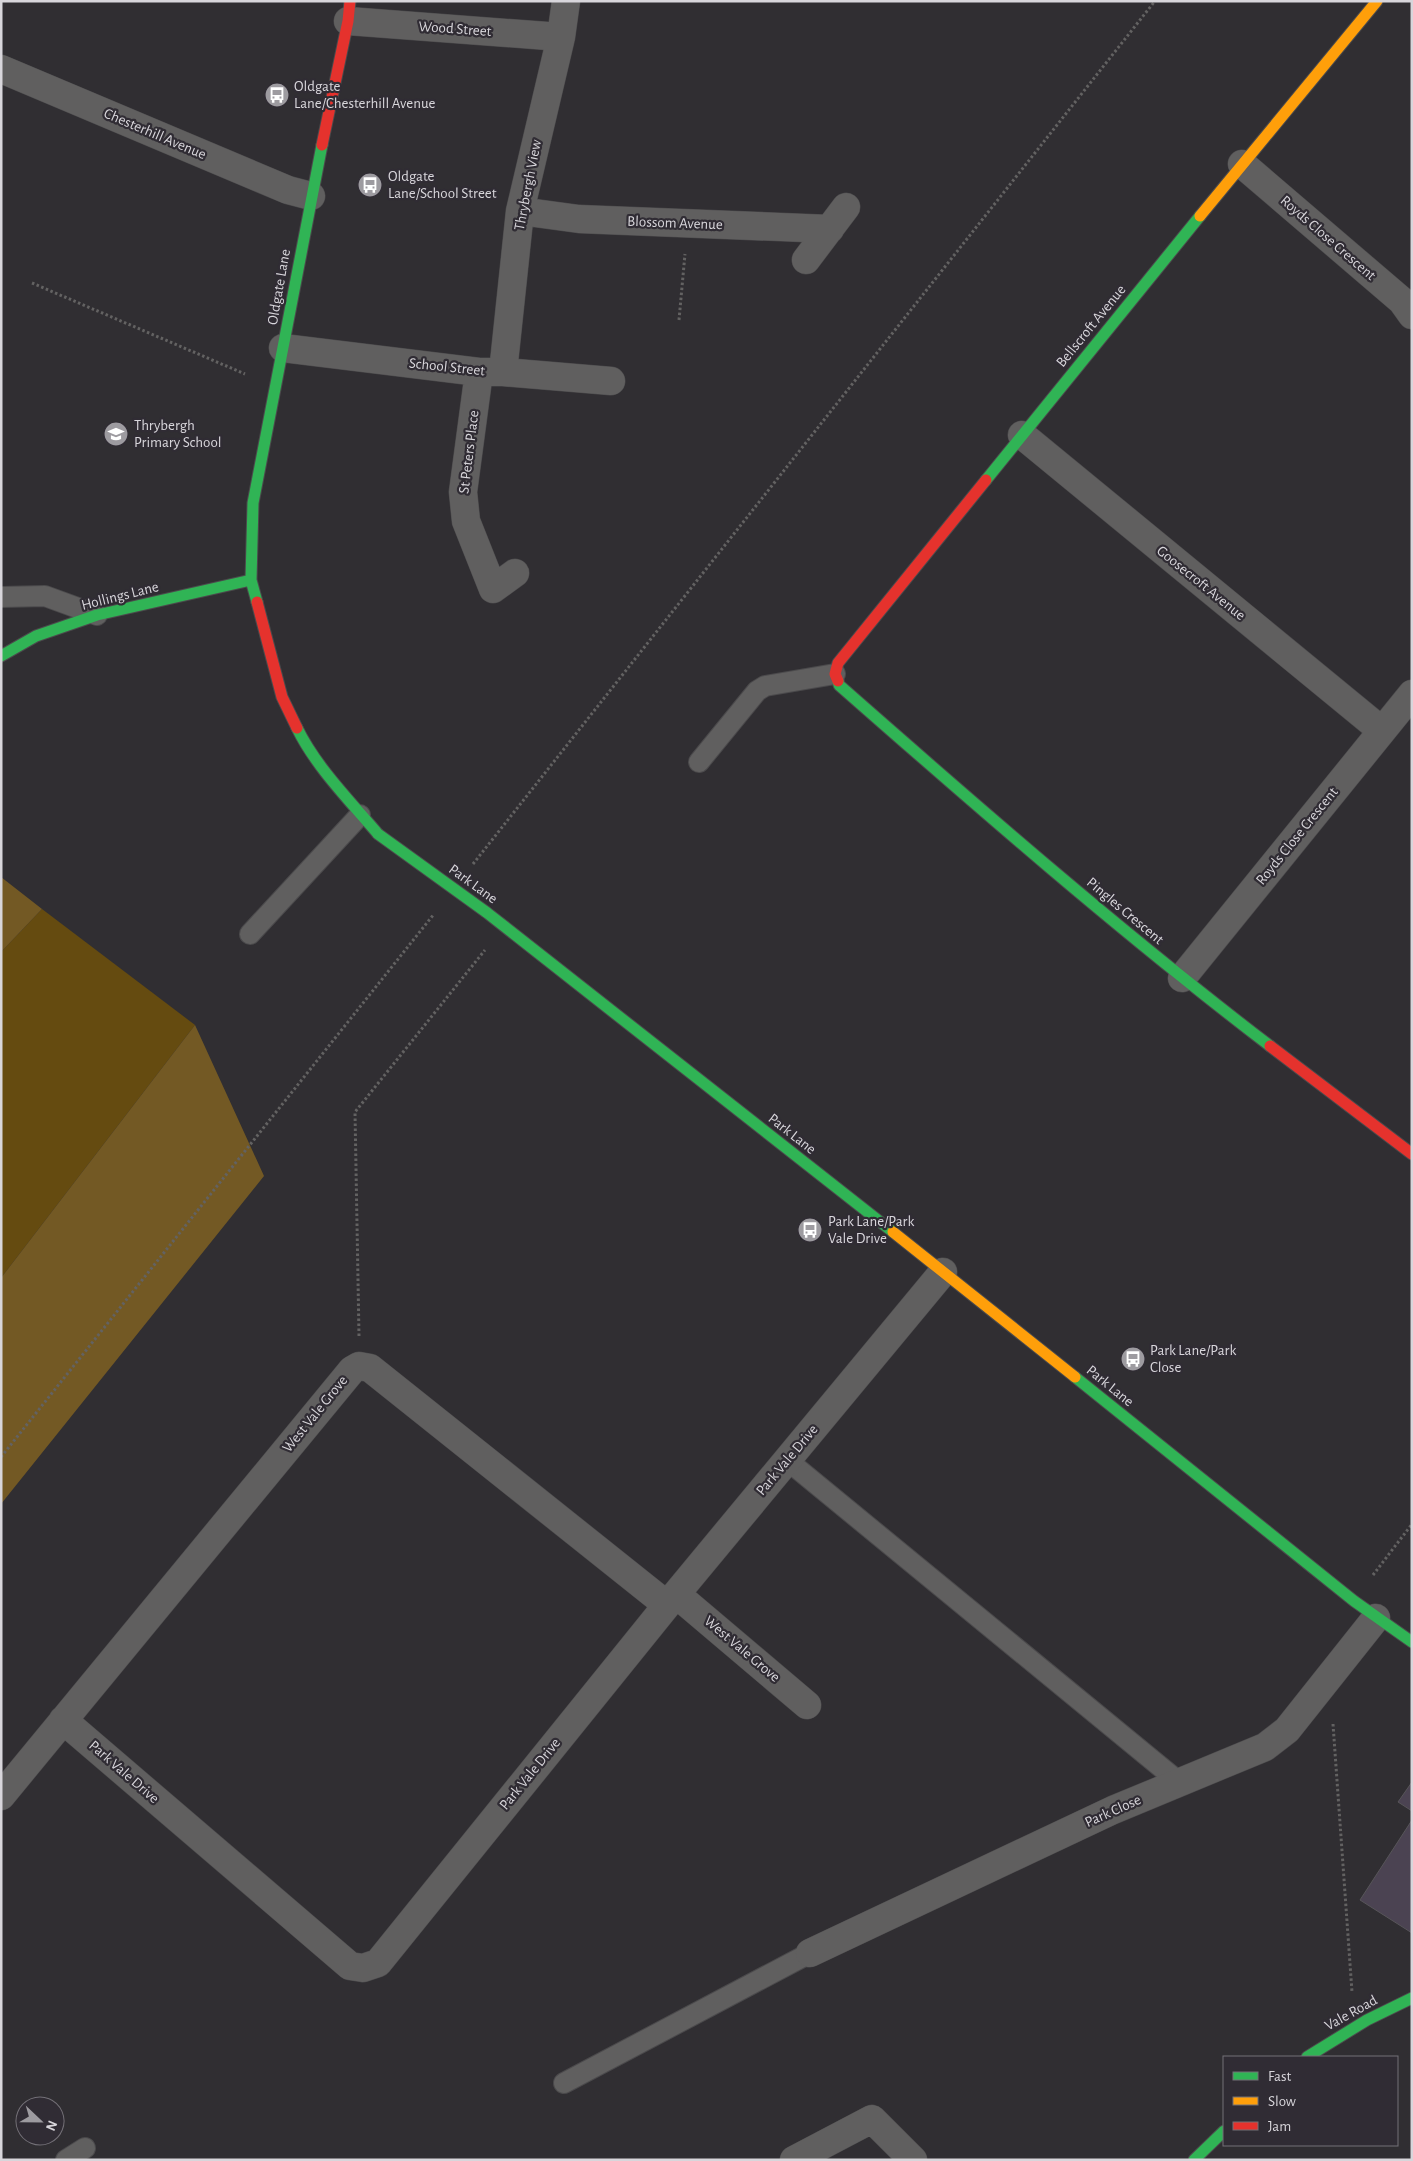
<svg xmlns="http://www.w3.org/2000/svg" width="1413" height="2161" font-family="'Alegreya Sans',sans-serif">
<rect width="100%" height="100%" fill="#302e32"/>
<!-- green -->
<path fill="#654b10" d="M42 909 195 1025 1 1278V952Z"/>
<!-- forest -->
<path fill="#735924" d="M1 877 42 909 1 952Z
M195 1025 264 1176 1 1504V1278Z"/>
<!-- building -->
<path fill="#4b4352" stroke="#575559" d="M1412 1782V1811L1398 1802Z
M1412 1820V1933L1360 1900Z"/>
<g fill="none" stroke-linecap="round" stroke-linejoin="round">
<defs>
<path id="lane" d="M1 597 45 596 97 615
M699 762 757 691 765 686 835 674
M250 934 360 815
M787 1460 1179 1782
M564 2083 810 1953
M66 2160 85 2148"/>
<path id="street" d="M348 21 561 37
M1 69 288 190 311 196
M1242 164 1402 301 1412 315
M520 211 579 219 830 229
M806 260 846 207
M283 348 479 372H503L611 381
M479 372 463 492 466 521 493 589 515 573
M503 372 520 211 561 37 566 1
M1022 435 1381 730
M1182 978 1412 694
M676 1594 807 1705
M63 1720 350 1966 363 1968 378 1963 667 1605 943 1272
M1 1796 352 1370 359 1366 370 1368 667 1605
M810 1953 1113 1810 1265 1747 1287 1730 1376 1618
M794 2160 872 2119 913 2160"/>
<path id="fast" d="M986 480 1200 216
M257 602 251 580 253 503 322 145
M1 656 36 636 97 615 251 580
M838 681 839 685C980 809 1121 932 1270 1046
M297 728C316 767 350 801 378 834
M486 912 893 1232
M1075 1377 1354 1601 1412 1642
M1307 2057 1367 2020 1412 1998
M1194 2160 1224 2131"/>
<path id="slow" d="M1200 216 1377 1
M893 1232 1075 1377"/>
<path id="jam" d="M322 145 348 21 350 1
M257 602 282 697 297 728
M838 681 835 674 838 663 986 480
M1270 1046 1412 1154"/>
</defs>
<!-- lane casing -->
<use href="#lane" stroke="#4b4a4c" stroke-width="22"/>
<!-- street casing -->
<use href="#street" stroke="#4b4a4c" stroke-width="29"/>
<!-- fast casing -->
<use href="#fast" stroke="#4b4a4c" stroke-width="13"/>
<!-- slow casing -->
<use href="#slow" stroke="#4b4a4c" stroke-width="13"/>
<!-- jam casing -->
<use href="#jam" stroke="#4b4a4c" stroke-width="13"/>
<!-- path -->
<path stroke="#636262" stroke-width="3" stroke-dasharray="2.5 2.5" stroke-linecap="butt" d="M32 283 245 374
M679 320 685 254
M473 864 1155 1
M359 1336 355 1112 485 950
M1 1457 434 914
M1373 1575 1412 1524
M1333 1724 1352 1992"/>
<!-- lane -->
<use href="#lane" stroke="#605f5f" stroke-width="20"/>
<!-- street -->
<use href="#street" stroke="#605f5f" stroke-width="28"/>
<!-- fast -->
<use href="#fast" stroke="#30b455" stroke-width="11"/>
<!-- slow -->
<use href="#slow" stroke="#ff9f0a" stroke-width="11"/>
<!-- jam -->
<use href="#jam" stroke="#e5322d" stroke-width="11"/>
<defs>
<path id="fast-bridge" d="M378 834 486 912"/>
</defs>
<!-- fast-bridge casing -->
<use href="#fast-bridge" stroke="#4b4a4c" stroke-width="13" stroke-linecap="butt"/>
<!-- fast-bridge -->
<use href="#fast-bridge" stroke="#30b455" stroke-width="11"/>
</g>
<!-- icons -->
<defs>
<symbol id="bus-disc" viewBox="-11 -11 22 22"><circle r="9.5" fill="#9d9ba0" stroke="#302c34"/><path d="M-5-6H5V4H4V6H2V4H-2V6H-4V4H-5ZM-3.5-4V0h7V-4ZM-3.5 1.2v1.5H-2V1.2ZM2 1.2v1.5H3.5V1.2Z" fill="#fff"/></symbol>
<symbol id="school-disc" viewBox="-11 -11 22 22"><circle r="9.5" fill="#9d9ba0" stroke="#302c34"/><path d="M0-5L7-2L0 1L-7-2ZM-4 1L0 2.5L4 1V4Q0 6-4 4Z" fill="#fff"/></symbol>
</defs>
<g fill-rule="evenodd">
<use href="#bus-disc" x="263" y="81" width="28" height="28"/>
<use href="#bus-disc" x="356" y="171" width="28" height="28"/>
<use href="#school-disc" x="102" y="420" width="28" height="28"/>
<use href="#bus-disc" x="796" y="1216" width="28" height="28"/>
<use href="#bus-disc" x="1119" y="1345" width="28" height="28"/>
</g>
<g text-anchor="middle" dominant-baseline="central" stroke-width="4.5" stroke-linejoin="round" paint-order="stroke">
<!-- street labels -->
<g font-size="15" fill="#d8d6db" stroke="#302c34">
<text transform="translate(455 29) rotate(4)">Wood Street</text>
<text transform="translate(155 134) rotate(23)">Chesterhill Avenue</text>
<text transform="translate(528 185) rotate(-79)">Thrybergh View</text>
<text transform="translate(675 223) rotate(2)">Blossom Avenue</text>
<text transform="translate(1328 238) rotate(41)">Royds Close Crescent</text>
<text transform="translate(279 287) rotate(-80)">Oldgate Lane</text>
<text transform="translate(1091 326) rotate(-51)">Bellscroft Avenue</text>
<text transform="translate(447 367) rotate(6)">School Street</text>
<text transform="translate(469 452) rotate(-83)">St Peters Place</text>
<text transform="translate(1201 583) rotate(39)">Goosecroft Avenue</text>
<text transform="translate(120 596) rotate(-14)">Hollings Lane</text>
<text transform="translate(1297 836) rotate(-51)">Royds Close Crescent</text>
<text transform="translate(473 884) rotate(36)">Park Lane</text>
<text transform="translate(1125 911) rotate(40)">Pingles Crescent</text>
<text transform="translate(792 1134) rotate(38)">Park Lane</text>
<text transform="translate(1110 1386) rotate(39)">Park Lane</text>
<text transform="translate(315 1414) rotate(-51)">West Vale Grove</text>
<text transform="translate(787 1460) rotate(-50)">Park Vale Drive</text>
<text transform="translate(742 1649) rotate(40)">West Vale Grove</text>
<text transform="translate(124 1772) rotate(41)">Park Vale Drive</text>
<text transform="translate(530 1774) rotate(-51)">Park Vale Drive</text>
<text transform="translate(1113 1811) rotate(-24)">Park Close</text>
<text transform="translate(1351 2013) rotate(-29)">Vale Road</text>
</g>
<!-- poi labels -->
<g font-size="15" fill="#d8d6db" stroke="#302c34" text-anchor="start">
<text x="294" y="86">Oldgate<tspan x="294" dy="17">Lane/Chesterhill Avenue</tspan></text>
<text x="388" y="176">Oldgate<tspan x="388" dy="17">Lane/School Street</tspan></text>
<text x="134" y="425">Thrybergh<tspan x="134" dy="17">Primary School</tspan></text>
<text x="828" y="1221">Park Lane/Park<tspan x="828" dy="17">Vale Drive</tspan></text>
<text x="1150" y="1350">Park Lane/Park<tspan x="1150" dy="17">Close</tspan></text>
</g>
</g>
<!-- border -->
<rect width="1413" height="2161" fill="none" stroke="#d8d6db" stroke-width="5"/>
<!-- legend -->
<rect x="1223" y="2056" width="175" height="90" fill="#302c34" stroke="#737077"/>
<rect x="1233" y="2072" width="25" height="8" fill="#30b455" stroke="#737077"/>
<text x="1268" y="2081" font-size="15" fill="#d8d6db">Fast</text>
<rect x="1233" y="2097" width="25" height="8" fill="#ff9f0a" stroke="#737077"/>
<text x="1268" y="2106" font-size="15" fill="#d8d6db">Slow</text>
<rect x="1233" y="2122" width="25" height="8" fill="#e5322d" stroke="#737077"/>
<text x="1268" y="2131" font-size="15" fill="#d8d6db">Jam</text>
<!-- north arrow -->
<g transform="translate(40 2121) rotate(112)"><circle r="24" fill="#302c34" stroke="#737077"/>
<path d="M0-4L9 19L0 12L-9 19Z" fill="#9d9ba0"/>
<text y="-8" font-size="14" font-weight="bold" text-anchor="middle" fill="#d8d6db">N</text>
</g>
</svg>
